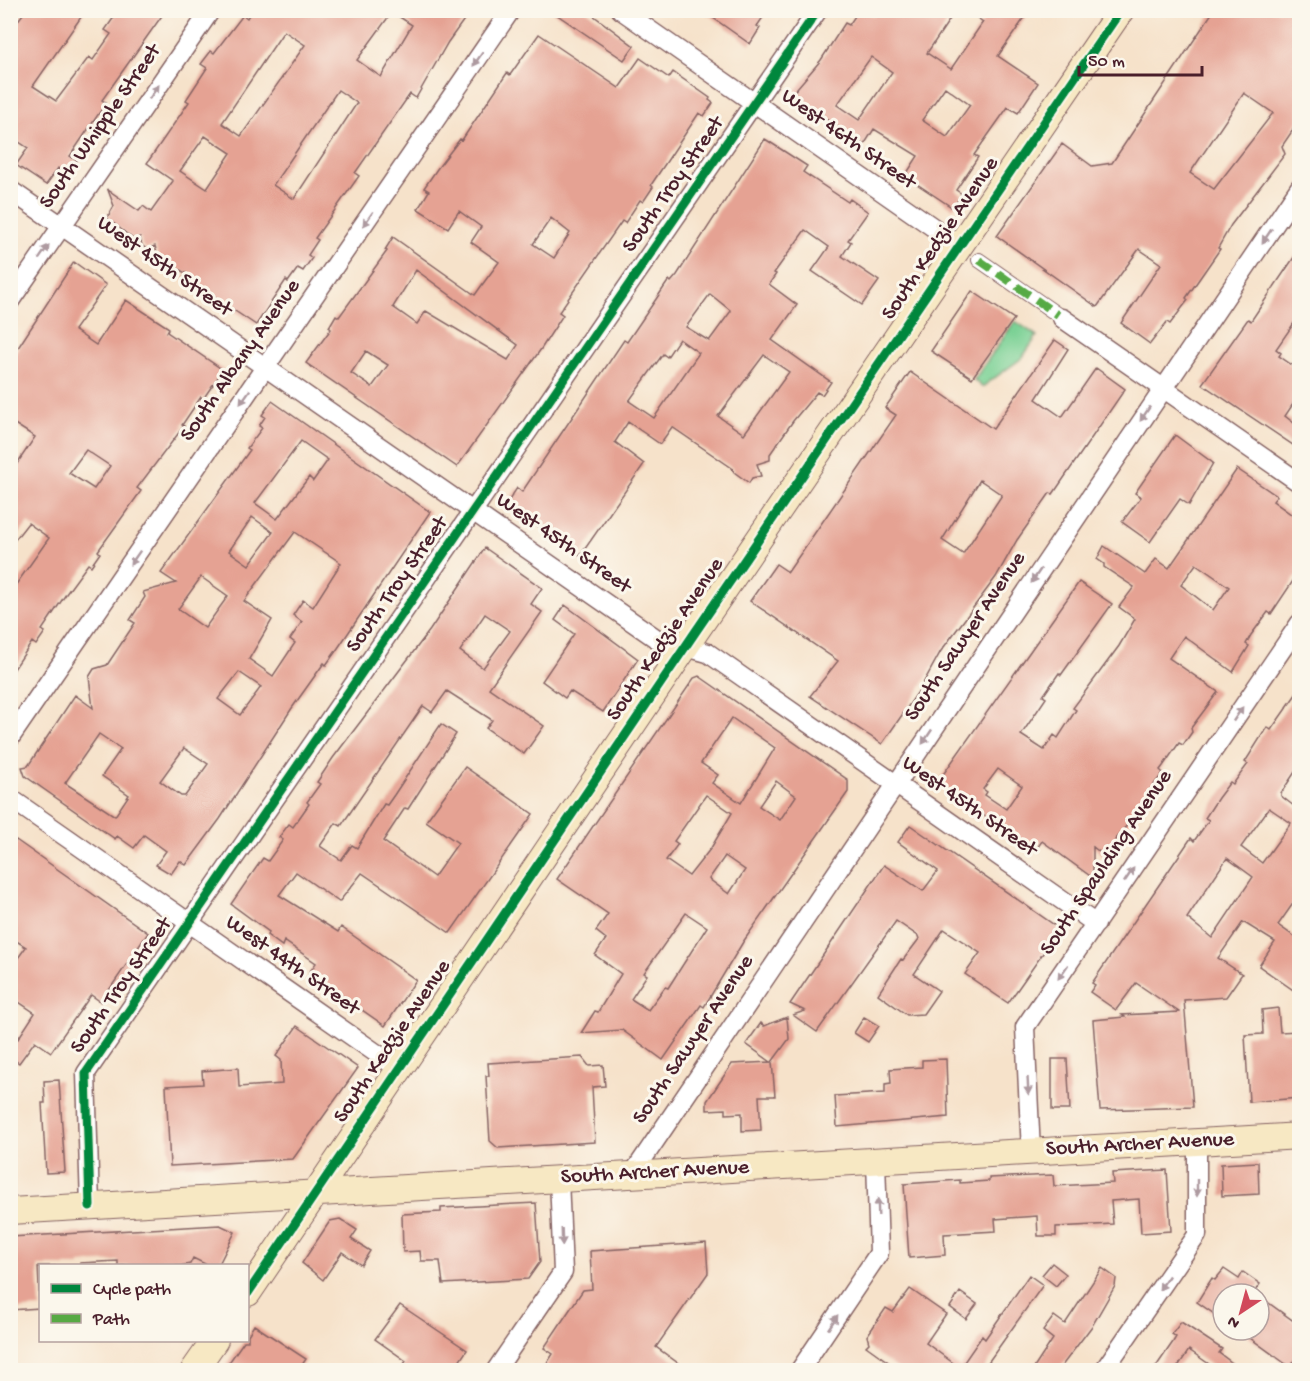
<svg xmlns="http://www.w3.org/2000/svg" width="1310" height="1381" font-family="'Gochi Hand',sans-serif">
<rect width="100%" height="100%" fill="#fbf7ec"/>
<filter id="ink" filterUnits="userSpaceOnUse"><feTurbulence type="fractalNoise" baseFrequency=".0167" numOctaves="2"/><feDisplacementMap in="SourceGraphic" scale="12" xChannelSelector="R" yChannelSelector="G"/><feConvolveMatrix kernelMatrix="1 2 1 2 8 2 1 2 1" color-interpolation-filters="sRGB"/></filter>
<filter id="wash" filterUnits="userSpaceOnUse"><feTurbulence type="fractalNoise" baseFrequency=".008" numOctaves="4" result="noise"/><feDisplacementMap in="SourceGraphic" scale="24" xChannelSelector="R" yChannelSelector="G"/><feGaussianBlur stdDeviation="1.35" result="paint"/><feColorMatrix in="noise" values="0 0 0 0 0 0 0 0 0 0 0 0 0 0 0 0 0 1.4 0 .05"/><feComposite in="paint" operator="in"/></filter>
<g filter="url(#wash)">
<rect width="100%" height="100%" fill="#f6e2ca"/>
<!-- green -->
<path fill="#7bd195" stroke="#627860" stroke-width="1.5" d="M1015 321 1037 336 1022 358 982 387 974 380Z"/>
<g id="blocks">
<!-- building -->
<path fill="#e5a293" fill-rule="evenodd" d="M26 10H86L33 86 56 101 89 57 93 60 111 34 105 30 119 10H166L102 100 106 103 70 156 77 161 67 175 58 168 46 185 16 165 28 148 10 136V31Z
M252 10H471L448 42 416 98 410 94 355 173 359 176 315 238 318 240 308 255 312 258 303 271 298 268 288 282 286 280 256 325 199 287 197 289 183 279 187 274 158 257 155 246 147 249 142 246 140 237 133 239 107 218 114 206 108 190 139 211 143 206 151 212 173 181 147 163 189 102 186 100 207 68 201 64 211 51 214 53 243 15 247 18ZM392 12 412 25 381 77 357 60ZM284 31 305 45 241 136 222 123ZM338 90 357 103 294 199 273 185ZM205 136 231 153 207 189 180 171Z
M550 10H586L634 46 624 60Z
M702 10H768L757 26 760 28 750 44Z
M859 10H865L873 16 876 10H956L927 53 951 69 983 22 966 10H1030L998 56 1038 83 1018 113 1008 107 974 155 978 157 956 190 962 194 953 208 905 176 918 156 874 129 864 145 791 95 821 60 845 23 849 25ZM871 57 892 72 859 120 837 105ZM945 87 970 105 947 137 922 120Z
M1214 10H1299V121L1282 146 1285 154 1231 225 1218 248 1220 249 1186 298 1188 300 1170 324 1167 322 1150 344 1121 323 1161 264 1139 249 1097 307 997 236 1062 144 1092 166 1112 163ZM1244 93 1273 113 1214 189 1190 173Z
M539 34 619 88 640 58 669 78 673 72 710 98 709 100 713 103 704 116 699 113 651 185 653 187 643 202 640 200 625 223 622 221 559 312 563 315 541 349 457 467 306 363 331 329 329 327 336 315 339 317 387 251 385 250 393 237 475 295 482 285 499 262 471 242 481 227 459 211 448 228 418 209 429 191 424 188 437 169 460 139 462 140 507 73 510 75ZM551 218 570 233 554 258 533 244ZM416 270 518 345 508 360 426 311 417 324 393 307ZM366 351 388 365 372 387 351 373Z
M765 139 807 166 803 172 848 202 850 199 868 212 848 240 851 242 842 256 879 281 862 305 812 271 829 247 805 230 774 273 776 274 769 284 797 305 772 340 831 382 822 395 817 392 793 421 770 454V460L757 464 761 476 752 478 749 483 734 472 732 468 672 427 660 444 628 422 615 442 644 464 580 556 507 503 517 488 522 492 624 340 627 342 669 280 671 282 677 275ZM710 294 731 311 709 341 686 327ZM679 339 699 353 654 418 629 401 663 354 667 357ZM764 355 789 372 744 434 718 416Z
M1299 250V327L1294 323 1276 349 1281 353 1279 356 1299 370V395L1285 416 1299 427V449L1202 384 1248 319 1251 321 1259 309Z
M74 262 106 285 74 330 96 345 126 300 155 319 169 328 167 332 223 370 203 399 201 397 182 425 184 426 137 488 141 491 98 551 100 553 91 566 88 564 66 594 42 630 45 632 36 645 32 642 10 675V593L49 538 28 523 10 546V474L35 437 10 421V360ZM86 450 110 466 94 489 69 473Z
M972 291 1014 319 972 378 931 351Z
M1055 340 1068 349 1036 399 1062 417 1096 368 1125 389 1053 494 1050 493 1017 540 996 577 941 651 920 689 882 744 810 696 838 661 750 601 776 564 788 572 896 415 885 408 910 372 993 429ZM980 480 1002 495 963 554 942 540Z
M272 401 430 512 336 651 326 665 324 663 292 708 220 819 186 865 180 861 171 874 156 865 166 851 144 835 134 848 117 836 115 839 25 776 22 767 28 766 75 695 93 708 89 677 94 669 107 665 135 623 130 620 145 597 143 592 176 583 161 573 250 450 247 448 262 428 259 426 265 417 262 415ZM301 441 328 460 313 481 309 477 277 519 255 503ZM252 517 273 532 249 565 229 551ZM295 532 341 563 313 607 303 600 293 615 302 622 290 639 295 643 273 676 249 659 272 620 244 601ZM201 577 228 596 205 628 178 609ZM239 672 261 687 240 715 218 699ZM99 734 121 749 102 776 129 795 115 816 65 783ZM184 748 208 764 185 796H181L160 781Z
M1175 435 1213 463 1189 505 1180 499 1150 542 1122 522 1141 497 1135 493Z
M1237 469 1277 496 1273 501 1299 520V572L1271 614 1268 612 1251 635 1246 644 1249 646 1233 672 1184 636 1169 658 1218 692 1191 728 1192 732 1183 745 1179 743 1163 766 1160 770 1163 773 1150 790 1144 804 1115 840 1117 842 1106 857 1093 847V878L1042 841 1035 851 937 783 1079 582 1112 604 1061 675 1059 673 1043 696 1046 698 1021 735 1044 750 1054 735 1058 738 1076 710 1073 708 1119 646 1135 619 1119 607 1134 587 1104 567V564L1097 559 1104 546 1145 574 1156 559 1169 568ZM1196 564 1229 587 1213 610 1181 585ZM998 769 1022 786 1006 809 985 795 987 792 983 789Z
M485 548 542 588 531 604 542 612 489 688 544 726 524 754 486 728 492 720 447 691 432 712 423 706 341 826 336 823 320 846 341 860 352 845 357 848 384 804 387 805 394 795 441 724 456 734 408 809 405 808 383 841 434 877 458 843 426 821 465 767 533 814 450 933 362 873 339 902 296 872 279 895 338 932 341 927 416 980 385 1026 309 973 316 963 284 941 282 946 267 935 269 932 231 904 263 858 268 861 283 840 279 837 289 824 293 827 309 804 307 802 320 784 317 782 333 758 430 630ZM485 614 510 631 483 668 460 651Z
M565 605 638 659 603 712 570 691 565 698 542 681 574 634 555 620Z
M699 676 848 780V792L743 942 704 1007 701 1005 663 1060 622 1030 581 1033 595 1011 598 1012 621 974 595 955 606 939 596 931 608 914 557 879 694 678ZM732 718 775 748 741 803 712 783 718 775 701 763ZM776 781 796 796 780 820 759 806ZM706 795 732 813 711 848 689 876 666 860 678 844 674 841ZM725 856 745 870 729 894 709 879ZM686 913 707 927 668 988 665 987 648 1010 631 999 647 975 644 973Z
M1299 690V766L1281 793V796L1299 810V895L1278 925 1299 940V994L1259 966 1275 942 1243 922 1218 958 1242 974 1226 997 1184 1000 1193 1107 1100 1110 1093 1020 1125 1017 1122 1015 1179 1012 1136 983 1116 1010 1090 992 1095 985 1092 983 1191 838 1194 841 1209 820 1205 818 1218 798 1230 782 1233 784 1248 764 1245 762 1267 727 1271 730ZM1269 808 1291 823 1262 863 1241 847ZM1227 858 1253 877 1212 938 1187 918Z
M910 825 1060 929 1008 1003 965 974 980 953 944 929 914 974 939 991 923 1014 907 1015 878 994 901 959 903 960 919 939 918 936 896 921 817 1032 793 1015 805 1011 790 1004 884 865 923 891 938 871 898 842Z
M16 840 148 933 101 1002 91 995 51 1052 35 1041 19 1063 10 1057V1034L18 1039 35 1013 10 996V969L26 947 10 937V848Z
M1278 1008 1280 1032 1299 1031V1098L1249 1102 1245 1035 1263 1034 1262 1010Z
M787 1017 789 1039 772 1062 775 1096H759L761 1130 742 1131V1113L726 1114V1109L707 1110V1101L732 1064 771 1062 746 1044 761 1023 764 1026Z
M864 1017 879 1026 868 1042 854 1033Z
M297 1026 358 1068 293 1159 170 1166 166 1086 203 1084 202 1071 238 1068 239 1087 282 1084 281 1060 276 1056Z
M582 1057 589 1066 603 1065 605 1086 592 1087 595 1142 498 1148 490 1141 486 1076H489L488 1063Z
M946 1059 948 1117 837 1127 835 1096 885 1093V1084L891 1083 890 1069 922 1067V1060Z
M1052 1059H1067L1070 1110H1052Z
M59 1080 65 1172 46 1173 42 1103H45L44 1081Z
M1258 1162 1259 1194 1222 1196 1221 1164Z
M1167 1170 1171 1231 1141 1233 1139 1199 1111 1201 1113 1224 1056 1227V1236H1038L1037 1216 995 1219 996 1231 944 1234 945 1255 909 1258 904 1184 960 1180V1183L989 1181V1178L1053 1175 1054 1186 1113 1183 1112 1173Z
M536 1203 540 1262 528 1279 443 1284 440 1261H421L420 1251 403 1252 402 1214 441 1212V1208Z
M340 1219 357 1230 351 1239 370 1251 361 1265 342 1252 323 1280 302 1263 330 1221Z
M220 1225 235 1232 218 1266H209L193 1258 190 1264 180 1266H118V1261L80 1263V1266H38L40 1308 10 1310V1237Z
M706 1243 708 1273 656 1347 689 1371H542L553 1354 544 1348 583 1290 592 1289 590 1251Z
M1052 1263 1066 1274 1056 1286 1042 1275Z
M1102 1268 1116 1278 1115 1286 1092 1326 1058 1371H1032L1053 1339 1043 1331 1054 1316 1065 1324Z
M1224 1269 1239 1279 1243 1272 1260 1284 1253 1294H1223V1320L1197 1302 1212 1278 1215 1280Z
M1029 1275 1043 1285 982 1371H901L866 1346 869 1343 867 1336 886 1308 893 1312 910 1289 946 1314 926 1343 960 1368 982 1336 985 1339Z
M960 1292 977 1304 966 1319 950 1307Z
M1259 1296 1299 1325V1355L1290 1367 1239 1330H1259Z
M400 1305 467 1350 453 1371H400L406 1361 375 1339Z
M1181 1322 1222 1349 1219 1353 1243 1371H1219L1189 1350 1175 1371H1153L1173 1342 1176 1337 1172 1334Z
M254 1325 306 1359 298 1371H223L244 1341H248V1335Z"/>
</g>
</g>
<g filter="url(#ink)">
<use href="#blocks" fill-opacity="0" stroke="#866363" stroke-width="1.5"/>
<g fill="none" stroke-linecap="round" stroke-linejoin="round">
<defs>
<path id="pedestrian" d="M979 260 1058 315"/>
<path id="minor" d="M621 10 960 246
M10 190 657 639 708 653 1096 924
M10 301 211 10
M1062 318 1300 483
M10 738 511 10
M10 798 399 1069
M1031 1152 1025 1027 1300 623
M632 1175 1300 187
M90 1206 86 1073 818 10
M496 1370 563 1272 559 1179
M800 1370 879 1253 876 1161
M1104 1370 1197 1235V1142"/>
<path id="secondary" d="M10 1211 1300 1136
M248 1293 696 631 1121 10
M194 1370 215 1340"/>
</defs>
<!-- pedestrian casing -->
<use href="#pedestrian" stroke="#866363" stroke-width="16"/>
<!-- minor casing -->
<use href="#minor" stroke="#866363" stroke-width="21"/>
<!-- secondary casing -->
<use href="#secondary" stroke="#866363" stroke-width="28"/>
<!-- pedestrian -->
<use href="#pedestrian" stroke="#fff" stroke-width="14"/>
<!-- minor -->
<use href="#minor" stroke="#fff" stroke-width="18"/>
<!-- secondary -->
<use href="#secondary" stroke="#f7e8c3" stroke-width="26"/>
<!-- quiet -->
<path stroke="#57aa44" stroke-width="8" stroke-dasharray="15 8" stroke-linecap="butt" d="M979 260 1058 315"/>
<defs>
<path id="cycleway" d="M90 1206 86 1073 818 10
M248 1293 696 631 1121 10"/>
</defs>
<!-- cycleway casing -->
<use href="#cycleway" stroke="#fbf7ec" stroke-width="13"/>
<!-- cycleway -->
<use href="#cycleway" stroke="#00873e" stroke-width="9"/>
</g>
<!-- one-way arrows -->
<defs><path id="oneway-solid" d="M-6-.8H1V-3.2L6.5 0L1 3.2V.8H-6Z" transform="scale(1.5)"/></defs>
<g fill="#ae9aa0">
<use href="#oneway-solid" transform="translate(478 59) rotate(125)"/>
<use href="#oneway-solid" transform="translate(154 92) rotate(-55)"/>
<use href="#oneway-solid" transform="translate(368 219) rotate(125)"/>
<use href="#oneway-solid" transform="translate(1267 236) rotate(124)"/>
<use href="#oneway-solid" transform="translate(44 252) rotate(-55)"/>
<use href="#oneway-solid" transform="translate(245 397) rotate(125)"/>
<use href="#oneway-solid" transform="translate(1145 414) rotate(124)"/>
<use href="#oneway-solid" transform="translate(135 558) rotate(125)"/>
<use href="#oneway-solid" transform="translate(1036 576) rotate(124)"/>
<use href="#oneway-solid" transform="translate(1238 714) rotate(-56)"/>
<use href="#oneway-solid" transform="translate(927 737) rotate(124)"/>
<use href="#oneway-solid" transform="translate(1129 875) rotate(-56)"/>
<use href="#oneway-solid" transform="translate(1063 972) rotate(125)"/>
<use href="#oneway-solid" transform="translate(1028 1086) rotate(87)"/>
<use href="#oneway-solid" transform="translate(1197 1188) rotate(90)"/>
<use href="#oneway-solid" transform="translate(878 1207) rotate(-92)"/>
<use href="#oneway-solid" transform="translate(562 1237) rotate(88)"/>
<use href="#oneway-solid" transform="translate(1164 1283) rotate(124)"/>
<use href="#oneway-solid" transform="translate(833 1322) rotate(-56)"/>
</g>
</g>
<g text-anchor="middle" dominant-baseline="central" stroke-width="6" stroke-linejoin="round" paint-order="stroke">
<!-- street labels -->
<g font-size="22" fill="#4a1f2b" stroke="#fbf7ec">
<text transform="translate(101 127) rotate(-55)">South Whipple Street</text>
<text transform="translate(848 140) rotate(35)">West 46th Street</text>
<text transform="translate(674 185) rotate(-55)">South Troy Street</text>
<text transform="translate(941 239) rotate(-56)">South Kedzie Avenue</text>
<text transform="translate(164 267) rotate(35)">West 45th Street</text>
<text transform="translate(241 361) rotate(-55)">South Albany Avenue</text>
<text transform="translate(563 544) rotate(35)">West 45th Street</text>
<text transform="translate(398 585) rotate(-55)">South Troy Street</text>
<text transform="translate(966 637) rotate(-56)">South Sawyer Avenue</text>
<text transform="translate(666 640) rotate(-56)">South Kedzie Avenue</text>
<text transform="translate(969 807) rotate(35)">West 45th Street</text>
<text transform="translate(1107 863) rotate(-56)">South Spaulding Avenue</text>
<text transform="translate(292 966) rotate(35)">West 44th Street</text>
<text transform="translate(122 986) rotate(-55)">South Troy Street</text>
<text transform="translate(694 1040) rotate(-56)">South Sawyer Avenue</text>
<text transform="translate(393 1042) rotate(-56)">South Kedzie Avenue</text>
<text transform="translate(1140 1145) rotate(-3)">South Archer Avenue</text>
<text transform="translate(655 1173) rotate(-3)">South Archer Avenue</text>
</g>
</g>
<!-- margin -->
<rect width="1310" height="1381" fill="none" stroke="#fbf7ec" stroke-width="36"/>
<!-- legend -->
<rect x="39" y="1264" width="210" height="78" fill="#fbf7ec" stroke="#b4a19f" stroke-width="1.5"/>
<rect x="51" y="1284" width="30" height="9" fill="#00873e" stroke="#b4a19f" stroke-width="1.5"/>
<text x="93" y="1294" font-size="18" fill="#4a1f2b">Cycle path</text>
<rect x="51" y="1314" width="30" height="9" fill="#57aa44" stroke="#b4a19f" stroke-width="1.5"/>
<text x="93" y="1324" font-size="18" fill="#4a1f2b">Path</text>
<!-- north arrow -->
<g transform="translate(1241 1312) rotate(216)"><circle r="28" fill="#fbf7ec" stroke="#b4a19f" stroke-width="1.5"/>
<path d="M0-4.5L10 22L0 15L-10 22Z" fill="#d1495b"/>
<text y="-9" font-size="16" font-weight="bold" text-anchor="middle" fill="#4a1f2b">N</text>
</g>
<!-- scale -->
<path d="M1079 66v9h123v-9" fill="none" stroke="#4a1f2b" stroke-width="3"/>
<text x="1088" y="66" font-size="18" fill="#4a1f2b" stroke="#fbf7ec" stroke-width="4.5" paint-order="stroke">50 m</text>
</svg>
